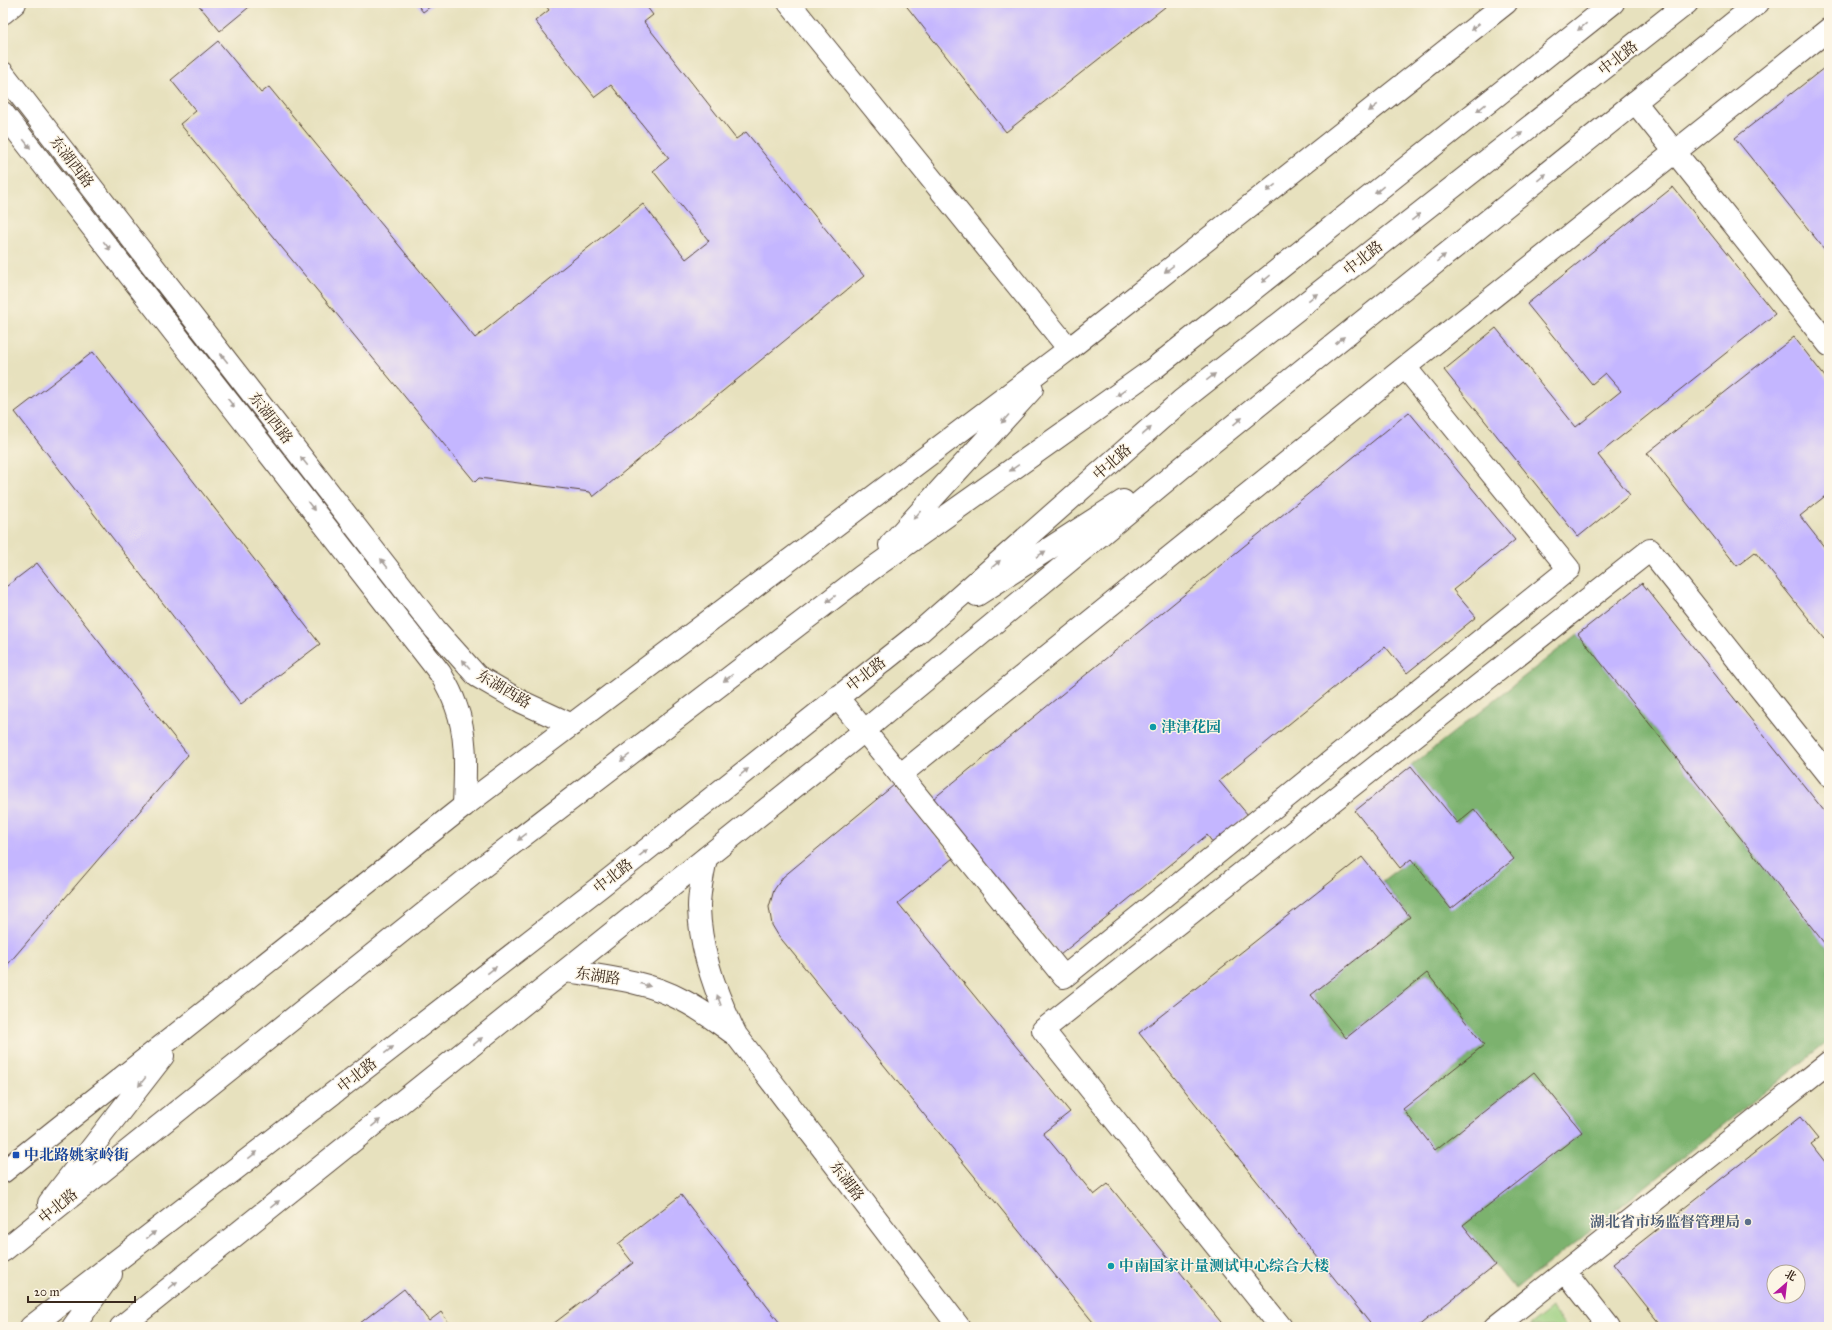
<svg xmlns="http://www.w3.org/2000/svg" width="1832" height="1330" font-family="'IM FELL Great Primer','Noto Serif SC',serif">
<rect width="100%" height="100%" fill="#fcf5e5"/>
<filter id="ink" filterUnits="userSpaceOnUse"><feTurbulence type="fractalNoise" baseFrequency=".025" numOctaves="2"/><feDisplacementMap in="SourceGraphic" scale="8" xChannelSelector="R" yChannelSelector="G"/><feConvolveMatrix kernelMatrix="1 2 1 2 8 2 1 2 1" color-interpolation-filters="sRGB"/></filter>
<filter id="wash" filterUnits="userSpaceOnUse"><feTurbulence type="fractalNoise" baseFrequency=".012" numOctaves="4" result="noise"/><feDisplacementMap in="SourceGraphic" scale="16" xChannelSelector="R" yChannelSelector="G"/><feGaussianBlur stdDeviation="0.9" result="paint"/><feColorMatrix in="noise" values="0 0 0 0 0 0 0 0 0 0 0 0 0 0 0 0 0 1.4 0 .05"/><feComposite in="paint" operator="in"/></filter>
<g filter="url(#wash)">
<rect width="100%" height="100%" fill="#e7e1be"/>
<!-- green -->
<path fill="#9bcf80" stroke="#6b7c4f" d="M1552 1308 1567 1327H1528Z"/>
<!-- forest -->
<path fill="#7cb26e" stroke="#5c6e46" d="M1578 634 1829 949V1041L1515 1290 1463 1225 1582 1132 1534 1072 1435 1150 1403 1109 1484 1045 1427 973 1346 1038 1311 995 1410 917 1382 881 1411 859 1451 909 1474 809 1457 823 1411 766Z"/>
<g id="blocks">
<!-- building -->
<path fill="#c4b6ff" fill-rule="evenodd" d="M197 3H254L220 31Z
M416 3H435L423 12Z
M544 3H644L653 15 644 22 736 139 746 132 864 276 593 497 590 492 479 478 475 482 180 124 196 111 171 80 218 41 261 93 269 87 475 338 643 204 686 259 709 241 653 171 669 158 611 85 595 97 535 21 549 10Z
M904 3H1170L1006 132Z
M1829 64V255L1735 138Z
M1673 187 1775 314 1598 455 1630 495 1578 537 1444 370 1496 328 1576 427 1621 391 1605 373 1592 384 1527 304Z
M1794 337 1829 382V493L1800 516 1829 553V644L1755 552 1737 566 1647 453Z
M93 352 320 644 241 704 15 412Z
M1409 412 1515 540 1453 590 1476 617 1407 673 1385 646 1219 781 1248 815 1213 843 1207 835 1060 955 933 799Z
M37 563 188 755 3 970V589Z
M1642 583 1829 817V949L1578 634Z
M1411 766 1457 823 1474 809 1514 859 1451 909 1411 859 1400 868 1355 811Z
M894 785 953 858 898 903 1070 1112 1043 1133 1094 1195 1108 1184 1225 1327H1097L778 935 772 925 769 907 774 890 783 877Z
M1362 857 1410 917 1311 995 1346 1038 1427 973 1484 1045 1403 1109 1435 1150 1534 1072 1582 1132 1463 1225 1495 1265 1417 1327H1373L1139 1033Z
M1800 1117 1818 1139 1811 1144 1829 1167V1327H1663L1613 1264ZM1774 1272H1798V1296H1774Z
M681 1195 783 1327H549L633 1263 618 1244Z
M404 1289 429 1321 441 1312 452 1327H355Z"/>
</g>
</g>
<g filter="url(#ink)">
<use href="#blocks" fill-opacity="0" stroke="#554536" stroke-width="1"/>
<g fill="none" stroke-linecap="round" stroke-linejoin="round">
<defs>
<path id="minor" d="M789 3 1069 349
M3 13 15 3
M3 73 435 629 477 676 522 702 572 725
M1635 102 1829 345
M3 113 440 673C446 683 452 694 456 706 468 737 465 773 464 806
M837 697 1064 977 1569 569 1405 367
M900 775 1405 367 1829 29
M706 858C703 874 699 891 699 907 700 952 716 995 736 1035L959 1327
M565 971C606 977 648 981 684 1001 702 1010 717 1022 733 1033
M1565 1271 1609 1327
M1281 1327 1043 1030 1650 550 1829 775
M1495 1327 1829 1062"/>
<path id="major" d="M890 545 1032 389
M977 595 1123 501
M3 1172 464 806 1069 349 1506 3
M49 1203 163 1056
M3 1251 472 875 862 576 1152 370 1613 3
M31 1327 601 886 915 636 1181 401 1687 3
M73 1327 111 1274
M121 1327 864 731 1208 446 1758 3"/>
</defs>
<!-- minor casing -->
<use href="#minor" stroke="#554536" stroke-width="24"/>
<!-- major casing -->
<use href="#major" stroke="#554536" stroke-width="24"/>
<!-- minor -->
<use href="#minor" stroke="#fff" stroke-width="22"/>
<!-- major -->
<use href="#major" stroke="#fff" stroke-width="22"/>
</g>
<!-- one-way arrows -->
<defs><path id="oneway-solid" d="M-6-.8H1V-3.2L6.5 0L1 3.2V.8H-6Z"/></defs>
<g fill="#a79f9a">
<use href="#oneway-solid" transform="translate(1475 27) rotate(142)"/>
<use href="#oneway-solid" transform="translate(1582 27) rotate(141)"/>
<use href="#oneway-solid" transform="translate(1373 108) rotate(142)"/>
<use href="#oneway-solid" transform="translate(1481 108) rotate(141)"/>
<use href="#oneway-solid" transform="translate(1518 136) rotate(-38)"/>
<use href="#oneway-solid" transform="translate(27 144) rotate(52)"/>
<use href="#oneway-solid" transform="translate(1542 177) rotate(-39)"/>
<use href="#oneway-solid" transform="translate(1271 188) rotate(142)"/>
<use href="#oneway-solid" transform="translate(1379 190) rotate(141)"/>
<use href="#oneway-solid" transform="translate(1416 217) rotate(-38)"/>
<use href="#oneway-solid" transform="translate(107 246) rotate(52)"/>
<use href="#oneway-solid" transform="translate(1441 258) rotate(-39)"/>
<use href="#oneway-solid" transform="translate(1169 269) rotate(142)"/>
<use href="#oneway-solid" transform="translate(1266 279) rotate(141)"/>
<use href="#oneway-solid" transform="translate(1313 297) rotate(-38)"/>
<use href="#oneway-solid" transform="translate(1340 340) rotate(-39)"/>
<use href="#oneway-solid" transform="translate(224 358) rotate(-128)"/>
<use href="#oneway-solid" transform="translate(1211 377) rotate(-38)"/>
<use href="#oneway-solid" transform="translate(1121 393) rotate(145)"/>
<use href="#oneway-solid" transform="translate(231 403) rotate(52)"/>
<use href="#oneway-solid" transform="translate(1005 419) rotate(132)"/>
<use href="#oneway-solid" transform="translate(1238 421) rotate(-39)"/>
<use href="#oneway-solid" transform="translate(1147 431) rotate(-41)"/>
<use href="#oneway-solid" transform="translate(304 461) rotate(-128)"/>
<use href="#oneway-solid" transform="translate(1014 468) rotate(145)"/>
<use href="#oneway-solid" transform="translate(311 506) rotate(52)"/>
<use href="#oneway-solid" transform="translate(917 515) rotate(132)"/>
<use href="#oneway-solid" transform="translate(1041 554) rotate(-33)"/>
<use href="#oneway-solid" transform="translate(384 563) rotate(-128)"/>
<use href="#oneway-solid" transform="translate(996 564) rotate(-41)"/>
<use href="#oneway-solid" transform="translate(831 599) rotate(143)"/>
<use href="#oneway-solid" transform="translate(466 664) rotate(-131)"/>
<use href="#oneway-solid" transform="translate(728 678) rotate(143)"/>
<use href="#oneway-solid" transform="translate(625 758) rotate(143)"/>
<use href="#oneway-solid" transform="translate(744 772) rotate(-39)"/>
<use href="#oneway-solid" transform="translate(522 837) rotate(143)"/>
<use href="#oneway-solid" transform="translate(643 853) rotate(-39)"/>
<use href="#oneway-solid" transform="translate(492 970) rotate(-38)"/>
<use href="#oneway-solid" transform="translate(645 985) rotate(16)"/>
<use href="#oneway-solid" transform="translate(719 1000) rotate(-110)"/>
<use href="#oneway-solid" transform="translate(478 1041) rotate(-39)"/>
<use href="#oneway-solid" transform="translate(389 1050) rotate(-38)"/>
<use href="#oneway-solid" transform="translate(142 1082) rotate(128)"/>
<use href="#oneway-solid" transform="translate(376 1123) rotate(-39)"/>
<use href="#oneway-solid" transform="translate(253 1155) rotate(-38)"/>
<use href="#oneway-solid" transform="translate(275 1204) rotate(-39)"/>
<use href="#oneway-solid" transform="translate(151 1235) rotate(-38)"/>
<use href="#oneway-solid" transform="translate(173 1285) rotate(-39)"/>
</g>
</g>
<!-- markers -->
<g fill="#0f9aa8" stroke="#fcf5e5" stroke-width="1.5">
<circle cx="1153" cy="727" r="4"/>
<circle cx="1111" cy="1266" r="4"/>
</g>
<rect fill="#1a4fb4" stroke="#fcf5e5" stroke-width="1.5" x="12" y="1151" width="8" height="8" rx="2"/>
<circle fill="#5c6f8a" stroke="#fcf5e5" stroke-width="1.5" cx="1748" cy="1222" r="4"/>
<g text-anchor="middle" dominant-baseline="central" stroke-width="3" stroke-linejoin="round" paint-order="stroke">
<!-- street labels -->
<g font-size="15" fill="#3b2a1e" stroke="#fcf5e5">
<text transform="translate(1618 58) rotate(-38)">中北路</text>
<text transform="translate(72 162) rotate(52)">东湖西路</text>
<text transform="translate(1363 258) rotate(-38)">中北路</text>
<text transform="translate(271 418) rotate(52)">东湖西路</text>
<text transform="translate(1112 462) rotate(-41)">中北路</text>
<text transform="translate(866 674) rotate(-38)">中北路</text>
<text transform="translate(504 689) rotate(31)">东湖西路</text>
<text transform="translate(613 876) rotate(-38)">中北路</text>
<text transform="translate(598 976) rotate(8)">东湖路</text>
<text transform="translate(357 1075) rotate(-38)">中北路</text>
<text transform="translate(847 1181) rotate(53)">东湖路</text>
<text transform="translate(58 1206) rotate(-39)">中北路</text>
</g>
<!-- culture labels -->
<g font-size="15" font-weight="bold" fill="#0d838f" stroke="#fcf5e5" text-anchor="start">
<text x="1161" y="727">津津花园</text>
<text x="1119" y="1266">中南国家计量测试中心综合大楼</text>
</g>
<!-- transit labels -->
<g font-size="15" font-weight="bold" fill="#164399" stroke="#fcf5e5" text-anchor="start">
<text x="24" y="1155">中北路姚家岭街</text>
</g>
<!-- service labels -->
<g font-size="15" font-weight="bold" fill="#4e5e75" stroke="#fcf5e5" text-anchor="end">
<text x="1740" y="1222">湖北省市场监督管理局</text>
</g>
</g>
<!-- margin -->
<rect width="1832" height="1330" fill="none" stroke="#fcf5e5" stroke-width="16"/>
<!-- north arrow -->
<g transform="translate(1786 1284) rotate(28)"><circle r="19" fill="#fcf5e5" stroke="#afa495"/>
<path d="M0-3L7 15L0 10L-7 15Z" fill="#b5179e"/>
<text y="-6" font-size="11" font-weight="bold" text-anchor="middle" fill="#3b2a1e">北</text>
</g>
<!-- scale -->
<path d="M28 1296v6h107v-6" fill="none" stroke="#3b2a1e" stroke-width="2"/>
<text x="34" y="1296" font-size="12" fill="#3b2a1e" stroke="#fcf5e5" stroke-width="3" paint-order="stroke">20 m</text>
</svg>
